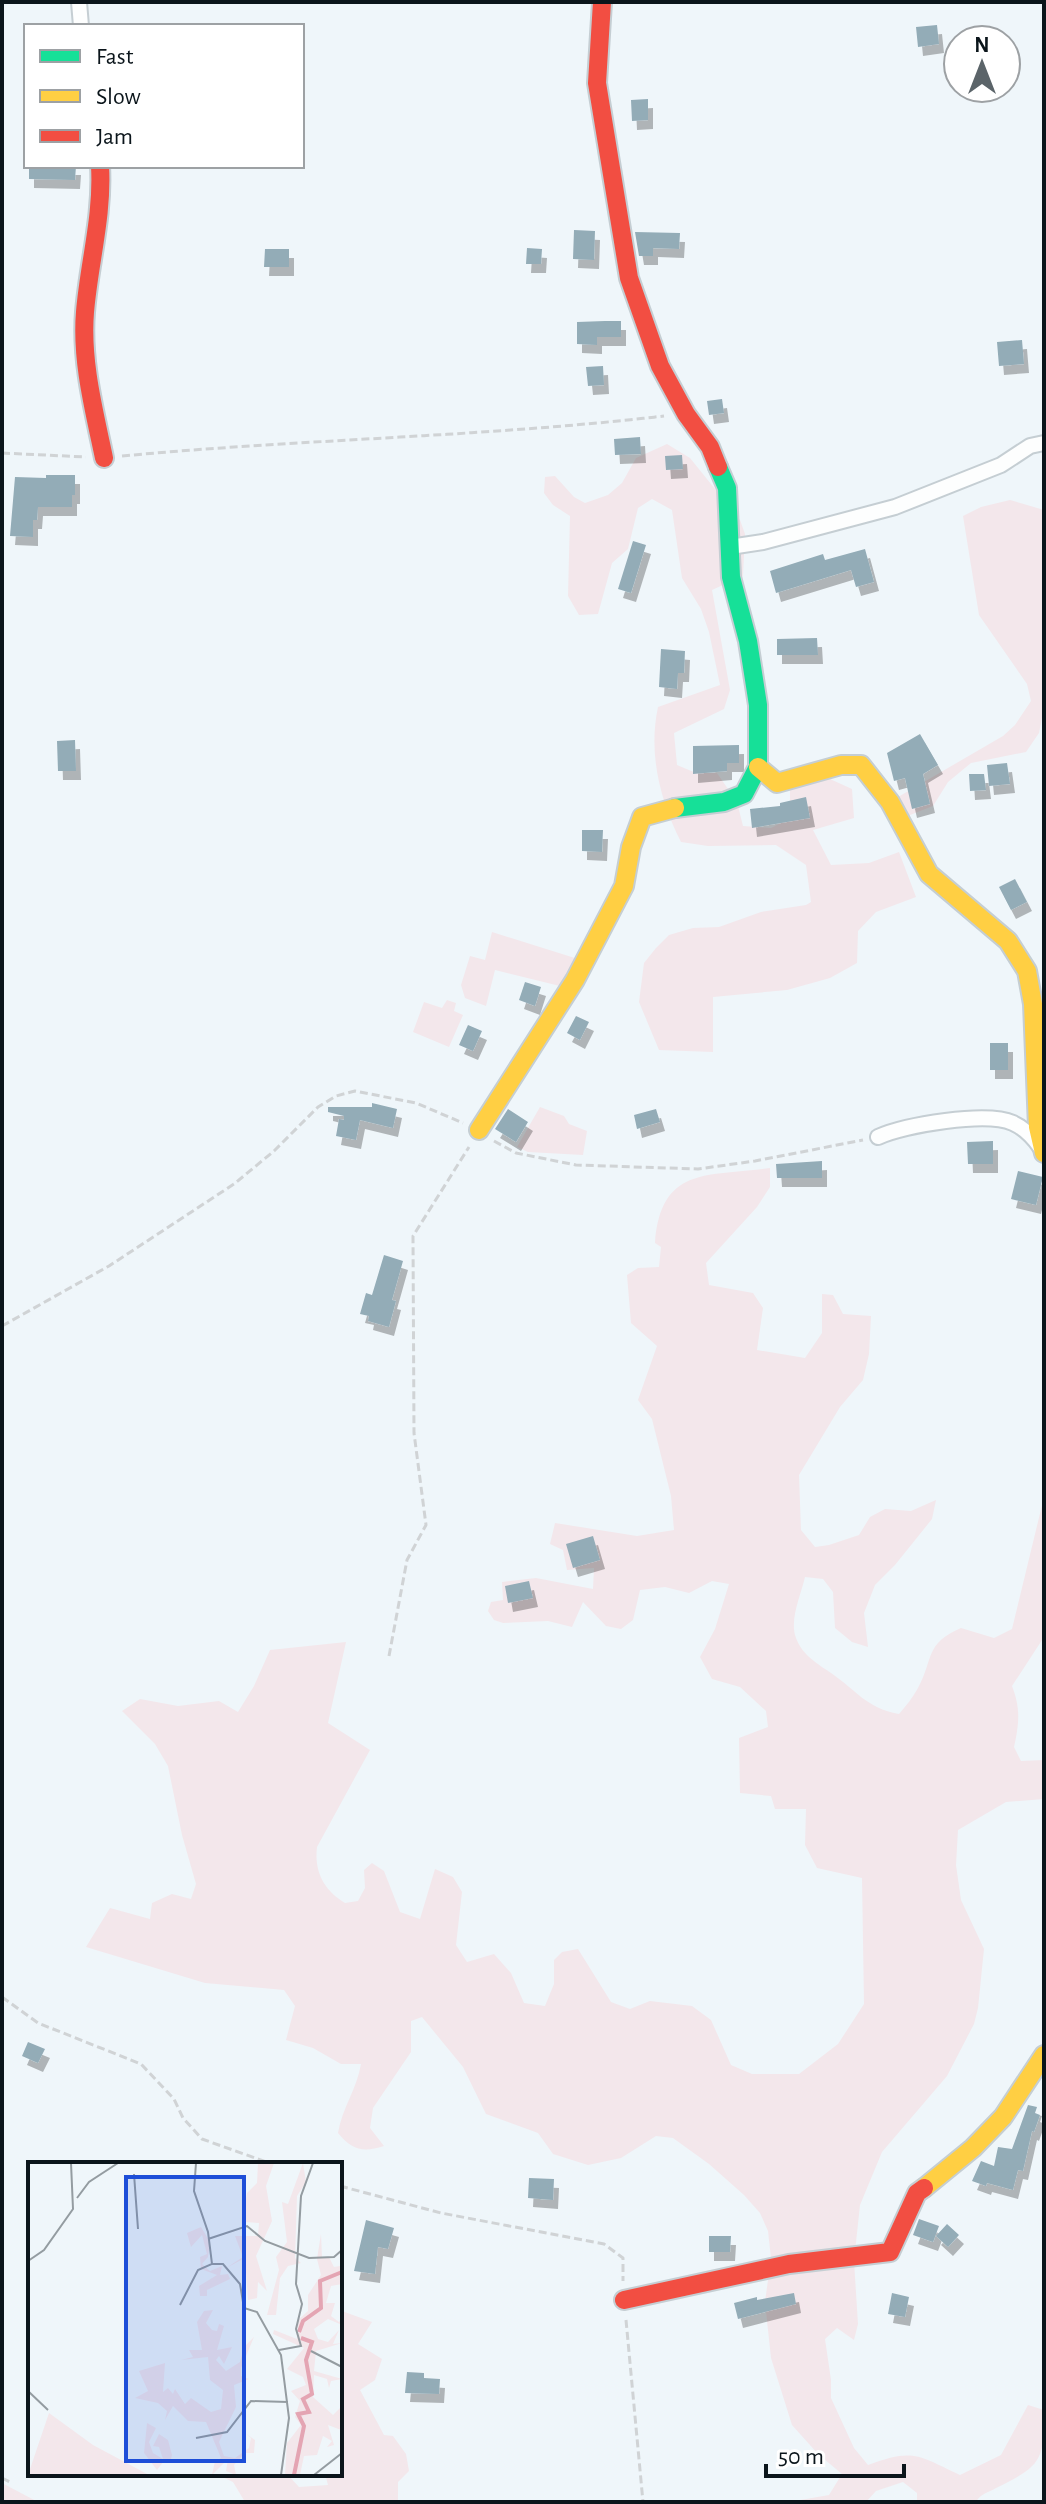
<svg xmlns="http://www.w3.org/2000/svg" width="1046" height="2504" font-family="'Alegreya Sans',sans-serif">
<defs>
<filter id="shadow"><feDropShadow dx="5" dy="9" stdDeviation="0" flood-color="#0004"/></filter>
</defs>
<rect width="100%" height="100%" fill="#eff6fa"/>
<!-- green -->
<path fill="#f3e7eb" d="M667 444 690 458 740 520 745 534 743 576 712 590 730 690 724 709 674 733 677 765 696 773H717L737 802 743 826 771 828 790 818V786L830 779 852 789 854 818 813 830 831 865 869 863 899 852 916 897 876 912 858 931 857 963 830 978 787 990 713 997V1052L659 1050 639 1002 644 963 656 948 669 935 693 928 719 927 761 912 806 905 811 902 806 865 776 845 708 846 681 842C660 800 648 754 658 707L720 685 709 632 701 609 682 578 672 510 652 499 638 508 628 549 612 563 598 614 579 615 568 596 570 516 553 505 544 493 545 477 555 476 574 497 585 503 608 495 622 483 636 458Z
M1010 500 1044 510V708L1039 733 1026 752 971 763 948 782 933 806 905 817 886 804 1003 736 1015 725 1031 701 1027 684 979 615 963 516 981 507Z
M492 932 578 959 564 987 495 970 486 1006 465 998 461 985 470 956 485 960Z
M447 1000 456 1003 454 1011 463 1015 449 1047 413 1032 424 1002 442 1008Z
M540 1107 564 1116 569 1124 587 1131 583 1155 528 1152 517 1147Z
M770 1168V1187L757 1207 706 1263 709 1285 753 1293 763 1308 757 1350 805 1358 822 1333V1294L833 1295 843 1314 871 1316 869 1354 863 1380 840 1407 799 1475 801 1530 815 1547 829 1545 859 1535 870 1517 885 1509 911 1511 936 1500 932 1519 895 1565 875 1585 864 1613 868 1647 852 1642 835 1628 833 1592 823 1579 805 1577C801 1595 789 1620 796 1638 802 1655 818 1664 831 1673 856 1690 866 1708 899 1714 906 1706 913 1697 918 1688 934 1659 924 1644 961 1628L994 1638 1012 1629 1044 1497V1637L1012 1686C1021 1709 1019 1724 1014 1747L1021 1761 1044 1760V1799L1006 1802 958 1830 956 1865 961 1900 984 1949 978 2008 974 2024 947 2076 882 2152 860 2205 854 2261 858 2324 854 2340 837 2328 825 2339 831 2380V2398L854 2448 868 2465C913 2448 918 2455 960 2475L1001 2455 1028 2405 1044 2410C1044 2460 1043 2465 996 2488 988 2493 981 2493 976 2502H917V2493L903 2482 876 2491 866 2502H789L829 2495 842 2474 818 2454 792 2425 771 2358 765 2302 771 2258 768 2231 760 2213 744 2195 709 2164 673 2138 656 2136 621 2158 588 2165 553 2154 538 2133 486 2114 463 2067 422 2017 411 2021V2052L373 2108 370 2128 384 2146C363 2153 352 2150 338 2133 342 2108 357 2089 361 2064H341L313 2048 286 2040 295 2006 284 1990 205 1983 86 1947 110 1908 150 1919 152 1903 172 1894 191 1899 196 1884 182 1835 168 1766 155 1744 122 1711 140 1699 178 1706 219 1701 238 1712 254 1686 270 1650 346 1642 328 1723 370 1750 317 1847C314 1872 324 1890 345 1903L358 1901 365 1888 364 1870 372 1863 384 1871 400 1912 420 1919 435 1869 453 1877 462 1892 456 1945 467 1962 494 1954 511 1973 524 2003 545 2006 554 1984V1960L562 1952 578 1949 611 2002 630 2009 650 2001 692 2006 711 2020 731 2065 752 2074H799L838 2044 864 2004 862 1878 817 1868 805 1845 806 1809H775L771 1796 740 1793 739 1738 768 1727 766 1711 740 1687 712 1679 700 1657 715 1629 729 1584 712 1581 689 1593 665 1587 640 1590 633 1620 621 1629 606 1626 583 1602 572 1627 548 1621 503 1623 494 1620 488 1611 491 1602 503 1600 502 1582 536 1578 593 1589 594 1568 567 1570 563 1550 550 1544 555 1523 637 1536 674 1530 671 1496 652 1419 638 1400 657 1346 631 1323 627 1275 638 1268 659 1267 661 1247 655 1243C661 1165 709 1177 770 1168Z
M342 2311 372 2322 358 2344 382 2359 375 2380 360 2390 384 2435 393 2436 406 2454 409 2471 398 2482V2502H245L233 2482 216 2474H287L299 2487 328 2485 325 2474H340V2312Z
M2 2483 38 2502H2Z"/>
<!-- building -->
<path fill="#93acb7" filter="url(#shadow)" d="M937 25 939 44 918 47 916 27Z
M648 99V120L632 121 631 100Z
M29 166H76L75 180 29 179Z
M574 230 595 231 594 260 573 259Z
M635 232 680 233 679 249 653 248V256H639Z
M527 248 542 249 541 264H526Z
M265 249H289V267H264Z
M605 321H621V337H597V345L577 344V322Z
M1022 340 1024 364 999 366 997 342Z
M603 366 604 385 588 386 586 367Z
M722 399 724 413 709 415 707 401Z
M640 437 641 454 615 455 614 439Z
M682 455 683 469 666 470 665 456Z
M46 475H75V495H72V507H38L37 520H33V537L10 536 15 477 46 478Z
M633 541 646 545 631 593 618 589Z
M865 549 874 582 856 587 851 570 776 593 770 571 823 554 825 560Z
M817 638 818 655H777V639Z
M661 649 685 651 684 673H678L677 689 659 687Z
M920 734 938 765 923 774 930 804 912 809 905 778 894 781 887 753Z
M75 740 76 771H58L57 741Z
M739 745V763H727V771L693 774V746Z
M1007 763 1010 784 989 786 987 765Z
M969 774H984L986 790 970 791Z
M806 797 810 818 752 828 750 809 780 806V803Z
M582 830H603L602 852 582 851Z
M1015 879 1027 902 1011 910 999 887Z
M525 982 541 987 535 1006 519 1000Z
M576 1016 589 1022 580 1040 567 1033Z
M468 1025 482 1031 473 1051 459 1045Z
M990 1043H1008V1070H990Z
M372 1103 397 1109 393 1128 360 1120 356 1140 336 1136 339 1119 344 1120V1116L328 1112V1107H372Z
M508 1109 528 1122 516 1142 495 1129Z
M656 1109 660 1122 637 1129 634 1115Z
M993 1141V1164H968L967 1142Z
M822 1161V1178H777L776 1164Z
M1018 1171 1043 1177 1036 1205 1011 1199Z
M384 1255 403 1261 392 1300 396 1301 389 1327 368 1321 369 1316 360 1314 366 1293 372 1295Z
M593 1536 600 1560 573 1568 566 1544Z
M529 1581 533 1598 508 1603 505 1586Z
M28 2042 45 2049 38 2063 22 2056Z
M1028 2105 1037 2107 1035 2113 1040 2115 1034 2132 1032 2131 1023 2171 1018 2170 1013 2190 987 2183 986 2186 972 2181 981 2161 994 2166 998 2147 1012 2149Z
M529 2178 554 2179 553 2200 528 2198Z
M919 2219 939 2226 933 2242 913 2235Z
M366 2220 394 2228 388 2249 378 2247 375 2274 354 2271Z
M947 2224 959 2235 948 2247 936 2236Z
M709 2236H731L730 2252H709Z
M794 2293 796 2304 738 2319 734 2303 757 2297V2300Z
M892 2293 909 2297 905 2317 888 2314Z
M407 2372 424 2373V2378L440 2379 439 2394 405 2393Z"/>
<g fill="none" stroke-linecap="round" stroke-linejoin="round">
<defs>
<path id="street" d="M79 2 81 26
M730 547 763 542 895 507 1001 465 1030 446 1044 443
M878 1137C905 1125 986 1111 1013 1123 1024 1128 1033 1137 1040 1147"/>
<path id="fast" d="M675 808 724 802 744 794 758 767V705L748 641 731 577 727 488 718 467"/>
<path id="slow" d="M758 767 777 783 841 765H861L890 802 929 874 1008 941 1027 971 1033 1004 1038 1127 1044 1153
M479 1130 575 980 624 886 631 847 642 817 675 808
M924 2188 973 2148 1003 2117 1044 2055"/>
<path id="jam" d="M602 2 597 83 629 278 660 366 686 414 710 447 718 467
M100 166C103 216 89 263 85 312 81 361 94 410 104 458
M624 2300 789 2264 890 2252 917 2193 924 2188"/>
</defs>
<!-- street casing -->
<use href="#street" stroke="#c5ced3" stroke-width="18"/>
<!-- fast casing -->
<use href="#fast" stroke="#c5ced3" stroke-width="22"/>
<!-- slow casing -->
<use href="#slow" stroke="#c5ced3" stroke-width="22"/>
<!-- jam casing -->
<use href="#jam" stroke="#c5ced3" stroke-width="22"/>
<!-- path -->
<path stroke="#d0d3d5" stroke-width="3" stroke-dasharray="8 4" stroke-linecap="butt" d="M2 453 86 457
M122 456C302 439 484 437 664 416
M494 1141 516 1153 576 1165 698 1169 755 1161 863 1140
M2 1326 109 1266 234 1184 274 1151 318 1107 336 1096 355 1091 416 1103 463 1123
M389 1656 407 1560 426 1525 414 1433 413 1236 469 1147
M2 1997 38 2023 141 2064 174 2099 183 2118 202 2139 272 2164
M340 2186 441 2213 604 2244 623 2258V2281
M626 2320 643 2502
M2 2478 12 2483"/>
<!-- street -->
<use href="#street" stroke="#fdfefe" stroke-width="14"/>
<!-- fast -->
<use href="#fast" stroke="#16e098" stroke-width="18"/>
<!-- slow -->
<use href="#slow" stroke="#ffcf43" stroke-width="18"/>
<!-- jam -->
<use href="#jam" stroke="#f24e42" stroke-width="18"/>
</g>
<!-- overview -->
<g transform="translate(28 2162)">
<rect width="314" height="314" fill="#eff6fa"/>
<path d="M230 1H246L238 24 244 59 228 94 239 129 230 120 229 136 220 138 217 96 198 106 215 95 207 74H230L231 61 217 60 215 54 219 31 229 21ZM275 1 278 20 269 34 267 96 273 101 260 104 252 116 248 153H239L251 108 248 95 259 80 254 40 260 42ZM173 65 182 80 180 95 174 102 182 109 194 104 192 113 200 112 202 117 179 128V134H172L171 124 189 113 173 107 172 95 179 92 174 73 163 85 159 71ZM293 72 294 95H301L306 105 312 104 314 78V122L303 124 298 141H307L303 154 311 160 314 156V163L300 157 286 167 290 177 300 180 311 168 305 182 314 181 288 189 286 209 314 217 303 219 301 226 299 217 286 213 285 235 305 253 314 244 313 268 300 263 306 283 299 285 304 279 295 274 289 293 276 294 272 313H257L259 281 273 263 267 255 272 239 263 229 278 223 275 215 259 207 276 186 245 172 246 168 269 177 270 158 280 149V133L293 113 289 97ZM185 148 178 161 184 168 189 169 191 162 196 164 189 188 204 185 196 202 191 194 188 198 198 209 212 200 216 185 226 175 213 206V214L221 217 206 223 208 245 191 280 196 294 207 296 221 286 223 276 217 271 227 278 226 291H217L206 303 208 313 198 309 200 297 184 313 187 299 193 296 178 260 160 259 145 244 137 258 139 249 130 241 107 236 120 229 111 209 137 201 135 230 140 226 145 232 147 227 157 242 163 236 183 250 193 247 195 228 182 218 180 195 153 198 165 195 161 188H174L169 160 176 149ZM21 251 65 283 121 313H0ZM119 261 128 266 121 280 125 291 135 297 131 285 125 284 131 272 140 278 144 293 142 301 136 299 129 308 116 291Z" fill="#f3e7eb"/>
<path fill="none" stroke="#e4a5b3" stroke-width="4" d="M271 170 275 159 293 146 292 119 314 110M266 313 276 264 270 252 281 250 275 237 284 232 278 198 284 180 273 176"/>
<path fill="none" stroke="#949ca1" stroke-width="2" d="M106 12 110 67M49 36 61 20 90 1M180 77 219 64 237 79 281 96 306 95 314 88M0 99 16 88 45 47 43 1M184 102H195L212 122 216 146 229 150 253 193 261 256 253 313M152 143 170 108 184 102 180 70 166 29 168 1M251 188 273 184 268 167 274 142 268 122 273 34 285 1M283 189 314 205M0 229 20 248M168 276 199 270 223 239 260 240M286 313 314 291"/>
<path fill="#1d4ed8" fill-opacity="0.15" stroke="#1d4ed8" stroke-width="4" d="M98 15H216V299H98Z"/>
<rect width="314" height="314" fill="none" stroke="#0b151b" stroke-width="4"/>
</g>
<!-- border -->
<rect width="1046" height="2504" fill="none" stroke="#0b151b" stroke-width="8"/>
<!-- legend -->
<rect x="24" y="24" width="280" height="144" fill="#ffffff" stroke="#9da1a4" stroke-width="2"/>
<rect x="40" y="50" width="40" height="12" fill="#16e098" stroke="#9da1a4" stroke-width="2"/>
<text x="96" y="64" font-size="24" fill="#0b151b">Fast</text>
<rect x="40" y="90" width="40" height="12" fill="#ffcf43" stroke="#9da1a4" stroke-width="2"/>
<text x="96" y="104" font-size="24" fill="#0b151b">Slow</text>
<rect x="40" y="130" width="40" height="12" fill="#f24e42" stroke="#9da1a4" stroke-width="2"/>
<text x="96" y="144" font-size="24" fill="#0b151b">Jam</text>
<!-- north arrow -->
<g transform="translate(982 64)"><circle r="38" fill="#ffffff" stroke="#9da1a4" stroke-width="2"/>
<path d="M0-6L14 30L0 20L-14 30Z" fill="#5b6469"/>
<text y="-12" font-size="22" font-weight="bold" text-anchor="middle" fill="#0b151b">N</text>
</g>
<!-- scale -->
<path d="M766 2464v12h138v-12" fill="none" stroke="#0b151b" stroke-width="4"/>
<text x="778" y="2464" font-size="24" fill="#0b151b" stroke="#ffffff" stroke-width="6" paint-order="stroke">50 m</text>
</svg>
